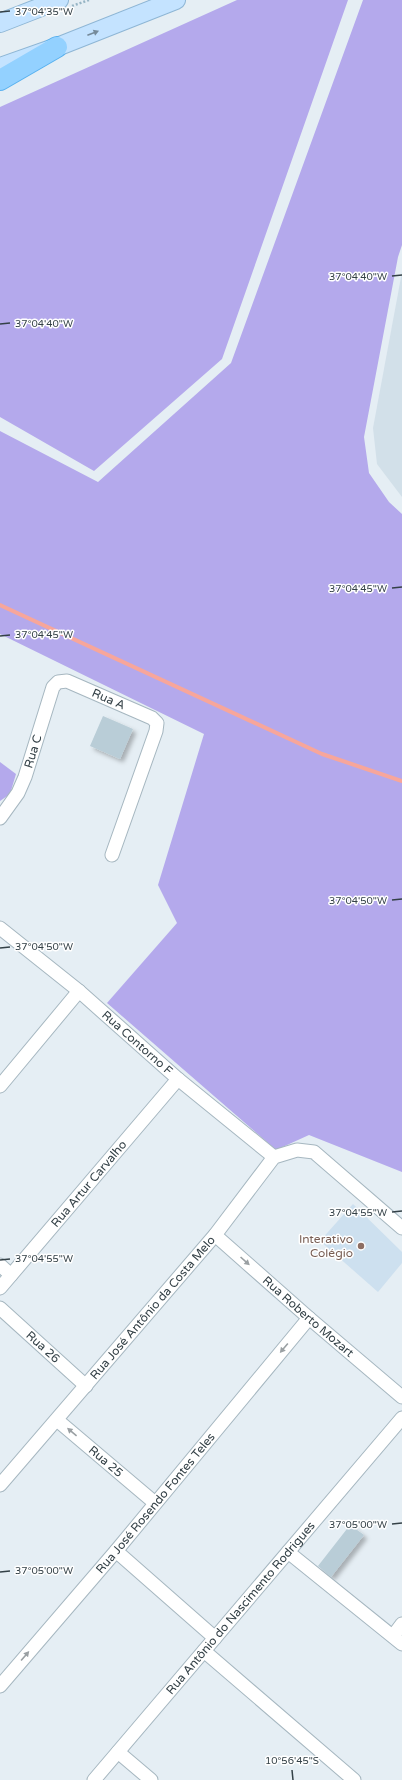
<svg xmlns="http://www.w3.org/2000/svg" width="402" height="1780" font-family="'Varela Round',sans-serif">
<defs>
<filter id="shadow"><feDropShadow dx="3.5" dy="3.5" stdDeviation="2" flood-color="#0004"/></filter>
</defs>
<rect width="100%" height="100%" fill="#e5eef4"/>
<!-- residential -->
<path fill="#d2e0e9" d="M402 272V497L377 464 373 428Z"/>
<!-- education -->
<path fill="#cde0ef" d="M353 1204 402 1252V1263L378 1292 320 1241Z"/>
<!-- green -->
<path fill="#b4a9ec" d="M237 0H348L222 359 94 471 0 417V107Z
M363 0H402V245L398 257 364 437 369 473 389 502 402 514V1172L309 1135 276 1150 107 1003 177 923 158 885 204 734 0 634V431L98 482 231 363Z
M0 762 16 774 10 794 0 801Z"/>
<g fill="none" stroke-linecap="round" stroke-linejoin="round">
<!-- stream -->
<path stroke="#f7a69b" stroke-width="4" d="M0 605 322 754 402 781"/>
</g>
<!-- building -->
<path fill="#b9cdd7" filter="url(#shadow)" d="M103 716 133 729 120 759 90 746Z
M350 1525 364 1535 331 1577 318 1566Z"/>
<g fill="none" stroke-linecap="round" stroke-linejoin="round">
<defs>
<g id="street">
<path id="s1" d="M0 818 18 793 25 777 53 687 58 682 67 681 152 718 157 723 156 731 112 855"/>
<path id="s2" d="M0 928 79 991 178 1079 274 1157"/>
<path d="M0 1086 79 991"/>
<path id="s3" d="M215 1235 309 1318 402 1397"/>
<path d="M0 1265 11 1275"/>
<path id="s4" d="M0 1288 178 1079"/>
<path id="s5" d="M0 1308 86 1386"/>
<path id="s6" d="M57 1420 155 1503"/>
<path id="s7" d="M0 1485 215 1235 274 1157 297 1150 314 1152 402 1228"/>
<path d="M116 1551 215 1638"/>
<path d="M288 1552 402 1644"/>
<path d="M393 1636 402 1624"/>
<path d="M204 1651 354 1780"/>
<path id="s8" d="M0 1686 116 1551 309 1318"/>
<path d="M118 1752 151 1780"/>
<path id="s9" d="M94 1780 402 1418"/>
</g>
<path id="secondary" d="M0 23 59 0
M0 67 57 47 176 0"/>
<path id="primary" d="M0 80 57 47"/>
</defs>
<!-- street casing -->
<use href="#street" stroke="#a6b7c0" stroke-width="15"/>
<!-- secondary casing -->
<use href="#secondary" stroke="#8eb6d5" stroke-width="20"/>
<!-- primary casing -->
<use href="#primary" stroke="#58b1ef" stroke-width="22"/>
<!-- path -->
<path stroke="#96b4c4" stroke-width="2.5" stroke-dasharray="2 2" stroke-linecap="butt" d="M72 6 89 0"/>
<!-- street -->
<use href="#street" stroke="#fff" stroke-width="13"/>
<!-- secondary -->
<use href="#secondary" stroke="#c4e3ff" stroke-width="18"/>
<!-- primary -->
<use href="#primary" stroke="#93d1ff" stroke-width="20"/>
</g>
<!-- one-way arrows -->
<defs><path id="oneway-solid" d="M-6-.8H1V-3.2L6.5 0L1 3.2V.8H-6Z"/></defs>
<use fill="#758a9a" href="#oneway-solid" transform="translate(93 33) rotate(-21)"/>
<g fill="#9aa0a3">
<use href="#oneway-solid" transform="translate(245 1261) rotate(42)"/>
<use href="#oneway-solid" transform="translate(284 1348) rotate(130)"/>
<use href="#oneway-solid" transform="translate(72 1432) rotate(-140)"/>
<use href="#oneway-solid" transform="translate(25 1656) rotate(-49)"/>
</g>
<!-- ticks -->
<path fill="none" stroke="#344147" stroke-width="1.5" d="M0 12 10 11M392 276 402 275M0 324 10 323M392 588 402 587M0 636 10 635M392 900 402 899M0 948 10 947M392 1212 402 1211M0 1260 10 1259M392 1524 402 1523M0 1572 10 1571M292 1770 293 1780"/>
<!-- markers -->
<circle fill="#8d6e63" stroke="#fff" stroke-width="1.5" cx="361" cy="1246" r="4"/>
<g text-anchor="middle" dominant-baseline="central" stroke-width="3" stroke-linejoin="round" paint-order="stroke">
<!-- street labels -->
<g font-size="12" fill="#344147" stroke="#fff">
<text stroke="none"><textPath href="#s1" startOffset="204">Rua A</textPath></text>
<text stroke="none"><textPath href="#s1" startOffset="75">Rua C</textPath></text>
<text stroke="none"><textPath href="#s2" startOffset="179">Rua Contorno F</textPath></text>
<text stroke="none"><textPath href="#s4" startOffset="137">Rua Artur Carvalho</textPath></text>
<text stroke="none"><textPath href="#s7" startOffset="234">Rua José Antônio da Costa Melo</textPath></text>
<text stroke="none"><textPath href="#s3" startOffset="124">Rua Roberto Mozart</textPath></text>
<text stroke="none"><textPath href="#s5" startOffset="58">Rua 26</textPath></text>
<text stroke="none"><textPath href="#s6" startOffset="64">Rua 25</textPath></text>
<text stroke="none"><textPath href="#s8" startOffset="240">Rua José Rosendo Fontes Teles</textPath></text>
<text stroke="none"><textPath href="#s9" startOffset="226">Rua Antônio do Nascimento Rodrigues</textPath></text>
</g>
<!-- education labels -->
<g font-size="12" fill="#785e54" stroke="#fff" text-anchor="end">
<text x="353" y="1239">Interativo<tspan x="353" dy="14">Colégio</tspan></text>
</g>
</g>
<g font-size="10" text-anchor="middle" fill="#344147" stroke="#fff" stroke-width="3" stroke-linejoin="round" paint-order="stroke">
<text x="44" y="15">37°04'35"W</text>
<text x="358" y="280">37°04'40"W</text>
<text x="44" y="327">37°04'40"W</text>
<text x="358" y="592">37°04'45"W</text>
<text x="44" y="638">37°04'45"W</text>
<text x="358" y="904">37°04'50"W</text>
<text x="44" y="950">37°04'50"W</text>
<text x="358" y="1216">37°04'55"W</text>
<text x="44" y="1262">37°04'55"W</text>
<text x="358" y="1528">37°05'00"W</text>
<text x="44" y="1574">37°05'00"W</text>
<text x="292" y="1764">10°56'45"S</text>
</g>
</svg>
